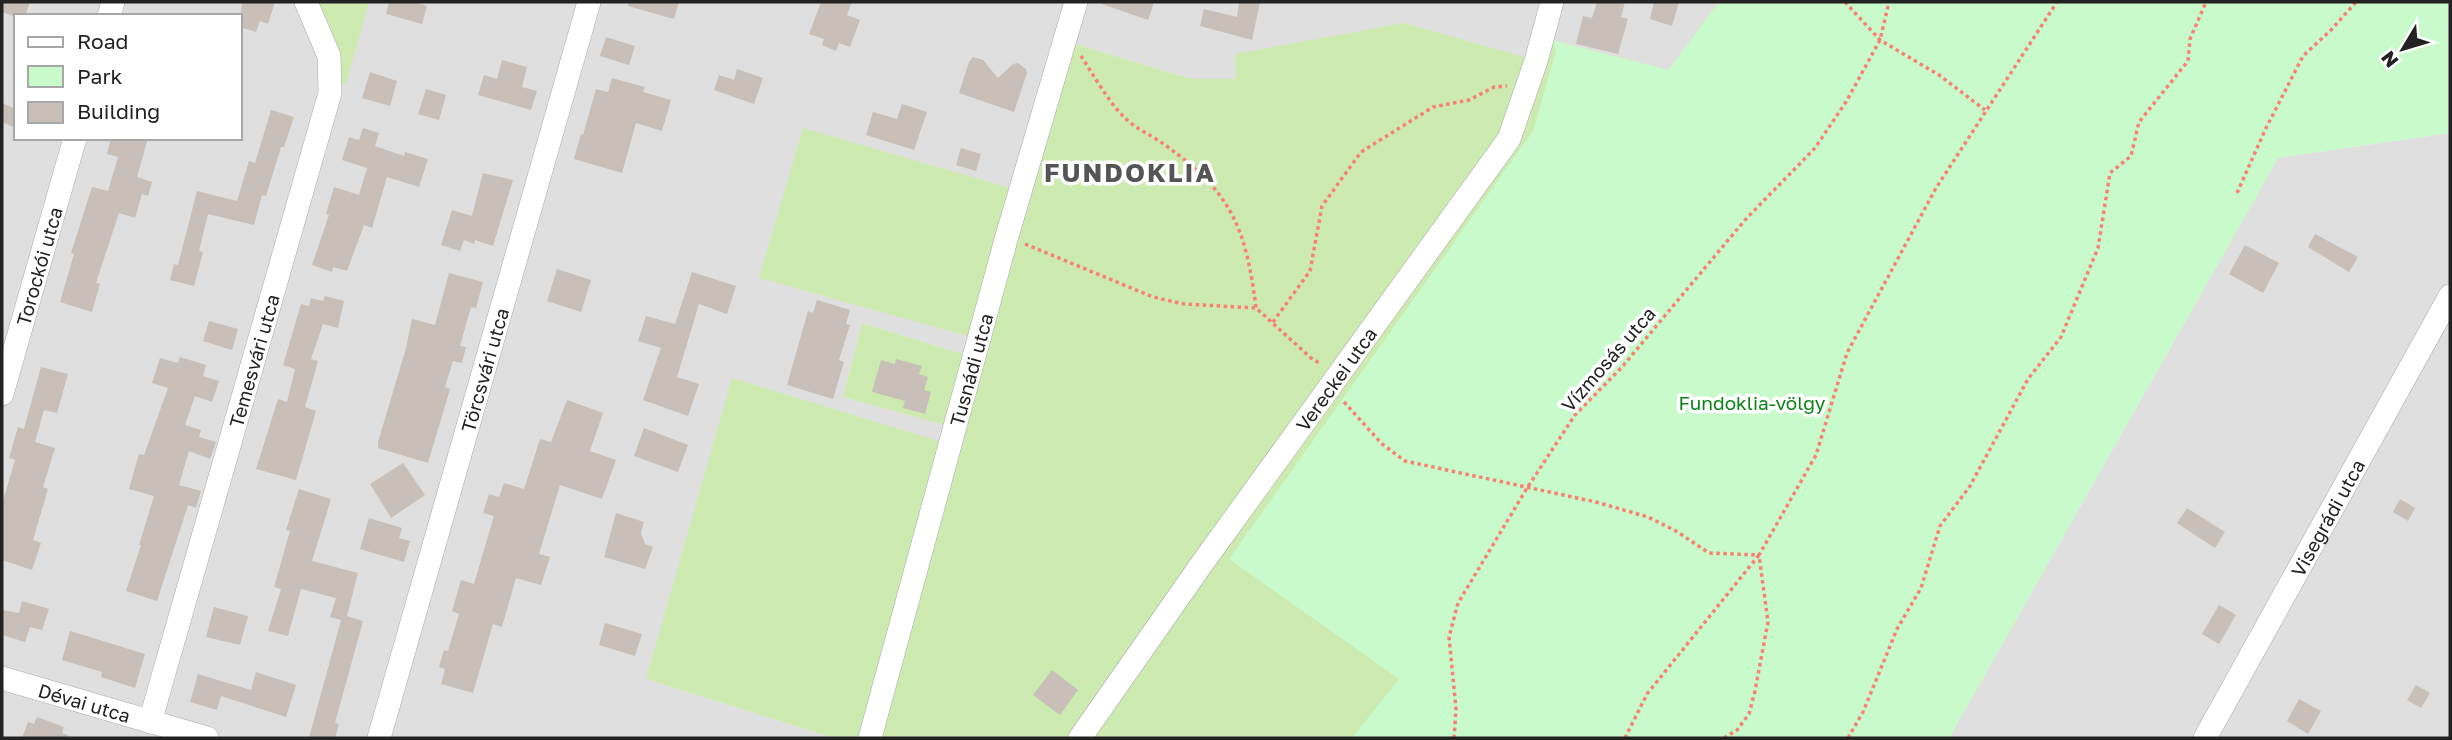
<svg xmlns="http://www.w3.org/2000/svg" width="2452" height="740" font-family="'Golos Text',sans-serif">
<rect width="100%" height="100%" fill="#f2efe9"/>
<!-- residential -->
<path fill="#e0dfdf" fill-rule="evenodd" d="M2 2H1546L1531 59 1235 55 1237 79H1192L1068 42 966 355 862 323 843 397 949 426 943 442 646 679 834 738H2ZM16 16H240V138H16Z
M1563 2H1719L1669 70 1551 40Z
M2450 133V738H1949L2278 158Z"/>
<!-- grass -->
<path fill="#cdebb0" d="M316 2H369L346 84 336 81Z
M1546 2H1563L1551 40 1668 70 1719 2 1741 738H834L646 679 732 378 942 442 948 426 843 397 862 323 966 355 971 337 759 278 803 128 1024 192 1068 42 1192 79H1236L1235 54 1404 23 1531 59Z"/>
<!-- park -->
<path fill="#c8facc" d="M1719 2H2450V133L2278 158 1949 738H1352L1399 679 1229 559 1533 131 1556 51 1551 40 1668 70Z"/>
<!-- building -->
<path fill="#c7bfb8" d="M2 2H30L25 16H13L2 12Z
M242 2H275L268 24 260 21 256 32 240 27Z
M389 2H413L427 6 422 24 386 14Z
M629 2H679L674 19 628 6Z
M821 2H852L847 15 860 20 850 47 839 43 836 51 822 45 824 39 809 34Z
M1102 2H1154L1148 20 1102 4Z
M1239 2H1260L1252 40 1200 26 1204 9 1237 17Z
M1597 2H1625L1621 17 1628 19 1618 54 1576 44 1583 16 1592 18Z
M1654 2H1679L1672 26 1650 19Z
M606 37 635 46 629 65 600 56Z
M973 57 983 60 998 78 1013 64 1018 63 1026 69 1027 73 1014 112 959 93 969 62Z
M502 60 527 67 522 87 537 91 531 110 478 95 484 75 497 79Z
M737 69 763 78 754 104 714 90 719 75 734 80Z
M370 72 397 81 390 106 362 98Z
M612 78 645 87 643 92 671 100 662 131 636 123 622 173 574 159 581 134 583 135 596 89 608 92Z
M426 89 446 95 439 120 418 114Z
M2 103 16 109V128L2 122Z
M902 104 927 112 914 150 866 135 873 112 897 119Z
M271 110 294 117 284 147H281L266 196 262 195 254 225 208 214 199 251 203 252 194 286 170 280 174 264 178 265 197 191 237 201 249 161 255 163Z
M363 128 379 133 375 146 404 156 405 152 428 159 419 187 387 177 372 228 364 225 347 271 333 267 332 272 312 265 329 215 326 214 334 187 359 195 367 168 342 160 349 137 359 140Z
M111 138H148L137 177 152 182 148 196 142 194 135 218 119 213 96 283 100 284 92 312 60 302 74 254 71 253 92 187 108 191 118 157 107 154Z
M961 148 981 154 976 171 956 165Z
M483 173 513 180 493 246 475 240 474 244 464 240 460 251 441 245 452 210 472 216Z
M2315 234 2358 257 2349 272 2308 247Z
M2245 245 2279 263 2263 293 2229 274Z
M557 269 591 280 581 312 547 301Z
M692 272 736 286 727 314 699 304 677 377 699 384 688 416 643 400 661 348 638 341 646 316 675 324Z
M449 273 483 282 476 308 471 307 460 346 466 347 462 363 453 361 445 387 450 389 428 463 378 448V442L406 348 412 319 435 325Z
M325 296 344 301 338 328 323 324 311 359 318 361 305 407 316 411 296 480 256 469 278 399 287 402 295 369 283 365 301 304 309 306 311 298 323 301Z
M817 300 850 310 846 324 850 325 839 360 844 362 833 399 787 385 808 311 813 313Z
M209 321 238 329 232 350 203 341Z
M180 357 206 365 203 376 219 381 212 402 195 396 185 425 201 430 199 437 216 442 210 459 189 451 179 485 201 491 196 508 188 505 157 601 126 591 141 545H139L154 496 129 489 139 454 144 455 168 388 152 383 160 358 178 363Z
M896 359 922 366 919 374 928 377 924 390 931 392 925 414 903 408 905 401 872 392 881 360 895 364Z
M41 367 68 374 57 413 44 410 35 442 55 448 43 487 48 489 33 540 41 543 32 570 2 560V504L15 460 9 458 18 427 24 429Z
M567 400 603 413 590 451 616 460 602 499 560 485 539 554 550 557 541 585 516 578 502 627 493 624 473 693 441 684 445 669 439 667 444 650 448 651 459 614 452 611 461 580 474 584 494 516 483 513 489 494 499 497 504 483 524 489 540 439 551 442Z
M644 428 688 445 678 472 634 456Z
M403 463 425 495 391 518 370 484Z
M299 489 331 499 312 561 358 573 347 616 363 621 335 723 339 724 335 738H309L341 620 330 617 336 598 301 589 288 636 268 631 281 589 274 587 290 531 286 530Z
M2400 499 2415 508 2408 521 2393 512Z
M2187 508 2225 532 2215 548 2177 523Z
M616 513 644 522 641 533 645 544 653 547 645 569 604 557Z
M369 518 402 528 399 538 410 541 404 562 360 549Z
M22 601 49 609 42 630 30 627 25 642 2 635V610L19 613Z
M2219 605 2236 615 2219 644 2202 634Z
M214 607 248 616 240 645 206 637Z
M605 623 642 634 635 656 599 645Z
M70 631 145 654 135 688 101 677 102 672 62 660Z
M1052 670 1078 690 1060 715 1033 695Z
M256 672 296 685 286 717 221 696 217 710 190 702 198 674 251 690Z
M2416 685 2430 693 2421 708 2407 700Z
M2299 699 2321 711 2308 734 2287 721Z
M37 717 64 727 62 733 68 735V738H22L28 722 34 724Z"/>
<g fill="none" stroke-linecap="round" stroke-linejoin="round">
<defs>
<g id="minor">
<path d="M109 16 113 2"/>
<path id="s1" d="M2 394 75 138"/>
<path id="s2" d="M2 678 207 738"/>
<path id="s3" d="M150 722 330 93 329 56 306 2"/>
<path id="s4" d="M379 738 589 2"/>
<path id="s5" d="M870 738 1007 236 1076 2"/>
<path id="s6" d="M1080 738 1201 565 1509 139 1536 61 1552 2"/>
<path id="s7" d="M2205 738 2450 296"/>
</g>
</defs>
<!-- minor casing -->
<use href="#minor" stroke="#a9a9a9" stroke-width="24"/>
<!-- path -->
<path stroke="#fa8072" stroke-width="3.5" stroke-dasharray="3.5 3.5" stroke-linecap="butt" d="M1845 2 1880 40 1939 75 1985 110
M1081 56C1093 74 1109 103 1125 118 1136 129 1153 136 1165 145 1232 193 1246 228 1256 308
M2237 193 2266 128 2303 56 2331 30 2356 2
M1025 244 1153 297 1184 304 1256 308 1311 358 1321 364
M1273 322 1310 271 1322 206 1361 152 1433 107 1469 100 1494 87 1507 86
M1344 402 1382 444 1405 461 1596 502 1648 517 1676 531 1709 553 1759 555
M1454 738 1456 709 1449 637 1458 603 1527 488 1575 415 1622 367 1745 220 1815 148 1846 102 1880 40 1889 2
M1625 738 1647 694 1759 555
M1724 738 1737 730 1749 714 1755 691 1768 622 1759 555 1816 455 1847 353 1936 188 2057 2
M1848 738 1863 712 1897 629 1921 588 1940 526 1970 486 2028 379 2061 337 2098 248 2110 173 2131 156 2139 122 2188 61 2190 39 2206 2"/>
<!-- minor -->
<use href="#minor" stroke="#fff" stroke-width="23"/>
</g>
<g text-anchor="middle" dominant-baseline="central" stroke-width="7" stroke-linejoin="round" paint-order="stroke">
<!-- street labels -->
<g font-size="19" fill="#222" stroke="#fff">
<text stroke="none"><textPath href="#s1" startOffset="133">Torockói utca</textPath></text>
<text transform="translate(1608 359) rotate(-49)">Vízmosás utca</text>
<text stroke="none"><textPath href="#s3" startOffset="376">Temesvári utca</textPath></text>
<text stroke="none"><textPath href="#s5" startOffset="382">Tusnádi utca</textPath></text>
<text stroke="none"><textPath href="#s4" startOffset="383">Törcsvári utca</textPath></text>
<text stroke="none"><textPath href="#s6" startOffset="441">Vereckei utca</textPath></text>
<text stroke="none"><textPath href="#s7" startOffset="252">Visegrádi utca</textPath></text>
<text stroke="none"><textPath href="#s2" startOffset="86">Dévai utca</textPath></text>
</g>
<!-- park labels -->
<g font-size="19" fill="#0c8416" stroke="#fff">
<text x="1752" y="402">Fundoklia-völgy</text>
</g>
<!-- district labels -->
<g font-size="26" font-weight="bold" letter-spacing="2" fill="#555" stroke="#fff">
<text x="1130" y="172">FUNDOKLIA</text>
</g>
</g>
<!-- border -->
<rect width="2452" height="740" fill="none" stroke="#222222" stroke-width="7"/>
<!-- legend -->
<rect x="14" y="14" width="228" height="126" fill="#ffffff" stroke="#a7a7a7" stroke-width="2"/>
<rect x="28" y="37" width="35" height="10" fill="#ffffff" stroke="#a7a7a7" stroke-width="2"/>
<text x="77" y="49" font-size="21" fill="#222222">Road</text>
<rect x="28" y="66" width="35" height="21" fill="#c8facc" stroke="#a7a7a7" stroke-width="2"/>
<text x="77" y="84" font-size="21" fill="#222222">Park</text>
<rect x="28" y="102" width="35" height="21" fill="#c7bfb8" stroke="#a7a7a7" stroke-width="2"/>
<text x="77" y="119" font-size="21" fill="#222222">Building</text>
<!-- north arrow -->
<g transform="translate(2403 49) rotate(232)" stroke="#ffffff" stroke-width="5" paint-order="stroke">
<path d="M0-5L12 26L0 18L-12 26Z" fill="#222222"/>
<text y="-10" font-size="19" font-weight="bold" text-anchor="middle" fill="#222222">N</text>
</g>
</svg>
